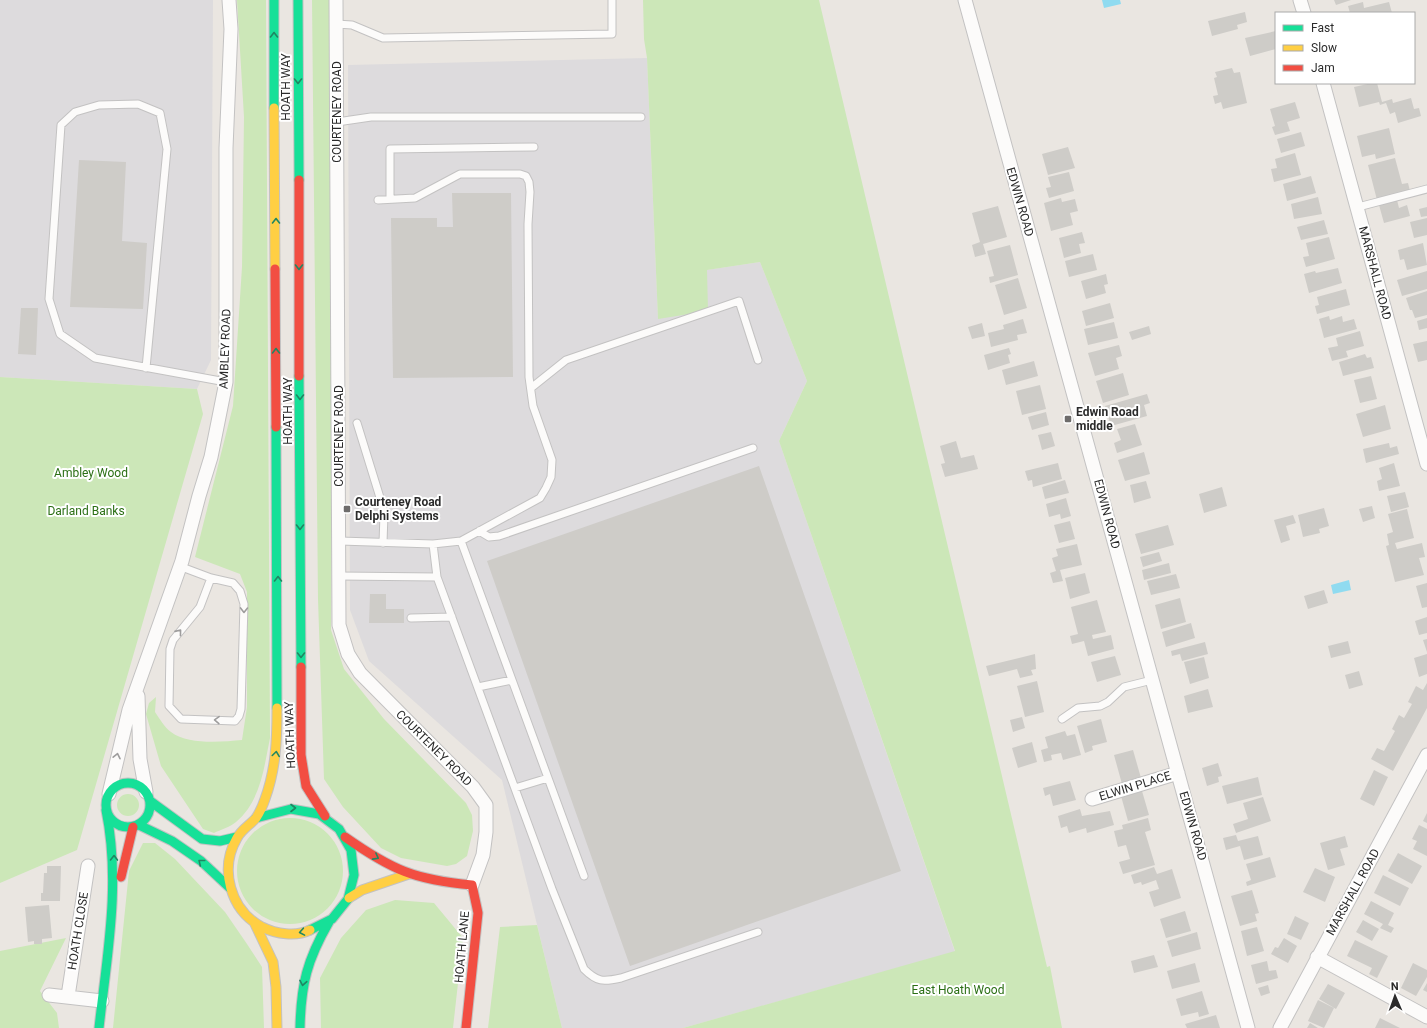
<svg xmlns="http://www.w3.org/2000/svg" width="1427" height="1028" font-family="Roboto,sans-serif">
<rect width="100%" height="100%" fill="#eae6e1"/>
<!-- industrial -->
<path fill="#dddbdd" d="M0 0H213L211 360 197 389 0 377Z
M647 58 658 319 706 270 760 262 807 381 779 441 955 952 683 1028H562L502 780 369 661 350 610 348 65Z"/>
<!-- green -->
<path fill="#cce7b8" d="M237 0H266L270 738C264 767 261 801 236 822 230 827 220 830 214 833L203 829 161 766 146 714 149 703 156 697 155 712C160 719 164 727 171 732 188 745 221 742 242 740L247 707V592L240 574 195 557 233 406 242 267 244 117Z
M312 0H329L332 313 331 630 344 669 384 719 466 803 472 815 473 831 467 856 456 864 447 866 401 858 381 848 343 807 324 779 318 599Z
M643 0H819L1047 967 1050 966 1062 1028H683L955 951 779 441 807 381 760 262 707 270 708 311 658 319 647 58 644 39Z
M0 377 197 389 203 414 77 850 0 883Z
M117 805a11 11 0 1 1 22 0a11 11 0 1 1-22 0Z
M237 871a53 53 0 1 1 106 0a53 53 0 1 1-106 0Z
M143 843H155L175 859 225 912 247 944 262 967 264 1028H113L129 871Z
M395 900 434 903 463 938 453 1028H321L320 978 341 938 366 910Z
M537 925 562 1028H488L500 927Z
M66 938 40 991 57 1013 59 1028H0V951Z"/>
<!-- water -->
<path fill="#90dbf0" d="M1102 0H1120L1121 4 1104 8Z
M1349 580 1351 590 1333 594 1331 585Z"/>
<!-- building -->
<path fill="#ceccc8" d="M1334 0H1351L1336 5Z
M1363 2 1364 8 1389 2 1392 13H1350L1348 6Z
M1245 12 1247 22 1237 25 1238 29 1212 36 1208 21Z
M1276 31V49L1250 56 1245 38Z
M1232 68 1234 73 1240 72 1247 103 1223 109 1221 102 1215 104 1213 96 1218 95 1214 78 1217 77 1215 72Z
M1372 83H1377L1382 102 1392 99 1393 103 1411 98 1414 109 1419 108 1421 116 1398 123 1395 112 1390 114 1386 103 1380 105 1379 102 1359 107 1354 87Z
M1295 102 1300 118 1287 122 1290 131 1275 135 1272 127 1275 126 1270 109Z
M1389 128 1395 154 1376 159 1375 154 1362 157 1357 136Z
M1301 132 1305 146 1281 153 1277 139Z
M1068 147 1075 168 1048 175 1042 154Z
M1295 153 1301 175 1274 182 1271 169 1277 168 1275 159Z
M1395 158 1402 184 1408 183 1410 191 1377 200 1368 165Z
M79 160 126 162 122 241 147 243 143 309 70 307Z
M1069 172 1074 191 1049 198 1046 188 1051 187 1048 177Z
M1311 176 1316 193 1287 201 1283 184Z
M452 193H511L513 377 393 378 391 218H437V227H453Z
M1318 197 1322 214 1294 219 1291 204Z
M1061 198 1062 202 1075 199 1078 211 1070 213 1073 225 1051 231 1044 203Z
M1397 200 1399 208 1407 205 1410 216 1384 223 1379 205Z
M998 206 1007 237 983 244 986 254 975 257 972 245 980 242 972 213Z
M1427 207V216L1421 217 1419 209Z
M1427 218V235L1414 238 1410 222Z
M1324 220 1328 234 1301 240 1297 227Z
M1082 232 1085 243 1079 244 1081 253 1064 258 1059 238Z
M1329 237 1335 259 1306 267 1303 257 1309 256 1306 243Z
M1423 243 1427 265 1407 270 1404 259 1400 260 1398 250Z
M1010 245 1018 275 990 283 989 277 994 276 987 251Z
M1093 254 1097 270 1069 277 1065 261Z
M1338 268 1342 283 1309 293 1304 274 1315 271 1316 273Z
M1427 271V289L1402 296 1397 280Z
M1106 274 1108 284 1104 285 1106 293 1086 299 1081 281Z
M1018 278 1027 308 1004 315 995 285Z
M1346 289 1350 305 1317 314 1315 306 1319 305 1317 297Z
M1427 291V315L1415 318 1412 310H1410L1406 298Z
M1110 303 1114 318 1086 326 1082 311Z
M21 308H38L36 355 18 354Z
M1329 316 1330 320 1342 316 1343 322 1354 319 1357 329 1324 338 1319 319Z
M1427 318V328L1419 330 1417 321Z
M1023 319 1027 333 1017 335 1018 340 991 347 988 333 1004 329 1003 325Z
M1114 322 1118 338 1088 345 1084 329Z
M982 323 985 336 972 339 968 327Z
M1149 326 1151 334 1132 340 1129 332Z
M1360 331 1364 346 1346 351 1348 357 1332 361 1328 348 1338 346 1336 338Z
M1427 341V360L1418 362 1413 344Z
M1119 345 1122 356 1116 358 1119 369 1095 376 1088 353Z
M1009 348 1011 354 1008 355 1010 363 988 370 984 355Z
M1365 354 1367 358 1371 357 1374 368 1343 376 1339 362Z
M1034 361 1038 376 1006 385 1002 370Z
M1123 373 1129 395 1103 403 1096 381Z
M1371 376 1377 399 1360 403 1354 380Z
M1040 385 1046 409 1022 415 1016 391Z
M1147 394 1150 403 1144 405 1147 416 1111 426 1105 406Z
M1385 405 1391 429 1363 437 1356 414Z
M1046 412 1049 425 1032 430 1028 417Z
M1135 424 1142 445 1117 453 1114 443 1121 440 1117 429Z
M1051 432 1055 446 1042 450 1038 435Z
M956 441 961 458 974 455 978 469 945 477 941 464 945 463 940 446Z
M1389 443 1390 448 1397 446 1399 454 1366 463 1363 449Z
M1144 452 1150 474 1125 481 1118 460Z
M1058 463 1062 479 1033 487 1032 480 1028 481 1025 471Z
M1394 463 1400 486 1379 491 1377 481 1382 479 1379 468Z
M759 466 901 871 630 966 487 561Z
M1065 480 1069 493 1045 499 1042 487Z
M1146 481 1151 498 1134 503 1130 485Z
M1222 487 1227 506 1204 513 1199 494Z
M1405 492 1409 507 1391 512 1387 496Z
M1066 498 1071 516 1061 519 1060 514 1049 517 1046 504Z
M1372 506 1375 518 1363 522 1359 509Z
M1324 508 1329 526 1319 529 1320 533 1303 537 1298 515Z
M1407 509 1414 538 1395 543 1397 549 1422 543 1425 557 1419 558 1424 575 1395 582 1386 546 1389 545 1387 534 1393 532 1388 514Z
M1293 515 1296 523 1286 526 1290 540 1281 543 1274 520Z
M1070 521 1075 539 1059 543 1054 525Z
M1168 525 1174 545 1141 554 1135 534Z
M1077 544 1082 565 1060 570 1063 581 1053 583 1050 573 1056 571 1052 558 1058 556 1056 549Z
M1159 552 1162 561 1143 567 1140 557Z
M1169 563 1171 573 1144 580 1142 570Z
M1085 573 1090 593 1070 599 1065 578Z
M1176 574 1180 588 1151 595 1147 581Z
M1427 583V607L1422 608 1416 586Z
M1324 590 1328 603 1308 609 1304 596Z
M370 594H386V609H404V623H369Z
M1180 598 1186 622 1161 629 1155 605Z
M1097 600 1106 632 1092 635 1093 639 1111 635 1114 649 1088 656 1084 641 1072 644 1070 636 1078 634 1071 607Z
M1427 617V633L1419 635 1415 621Z
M1191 623 1195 638 1166 647 1162 632Z
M1427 639V652L1423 640Z
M1348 641 1351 653 1331 658 1328 646Z
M1205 642 1208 654 1182 661 1180 654 1172 656 1171 651Z
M1035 654 1036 669 1031 670 1033 675 1020 678 1017 669 989 676 986 666Z
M1427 654V674L1419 677 1414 658Z
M1115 656 1121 675 1097 682 1091 662Z
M1204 657 1209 678 1190 684 1184 662Z
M1359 671 1363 685 1349 689 1345 675Z
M1037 681 1044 712 1025 717 1017 686Z
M1427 683V708L1393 771 1371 759 1377 748 1384 751 1395 731 1392 729 1399 715 1404 718 1412 704 1408 702 1416 686 1423 690Z
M1208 689 1213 707 1188 713 1184 696Z
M1022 717 1025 728 1013 732 1010 720Z
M1101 719 1107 742 1092 746 1093 750 1085 753 1077 726Z
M1065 731 1067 736 1075 734 1081 755 1063 760 1061 753 1051 755 1052 760 1044 762 1041 750 1048 748 1045 737Z
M1032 742 1037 762 1018 768 1012 748Z
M1133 750 1141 778 1122 784 1114 755Z
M1218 763 1222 776 1218 777 1219 782 1207 786 1202 768Z
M1374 770 1388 777 1374 806 1360 799Z
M1258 777 1262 795 1227 804 1222 786Z
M1070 781 1076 800 1053 806 1050 794 1045 796 1043 788Z
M1142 791 1149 815 1128 821 1121 796Z
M1263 797 1271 821 1236 833 1233 824 1248 819 1243 803Z
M1080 809 1082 816 1110 811 1114 825 1087 833 1086 828 1069 833 1067 826 1061 828 1058 816Z
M1427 813V823L1423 821Z
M1148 818 1151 830 1145 832 1155 865 1123 874 1119 862 1130 859 1126 845 1118 847 1114 831 1123 829 1122 825Z
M1419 825 1427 829V856L1413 849 1417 841 1412 839Z
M1236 835 1238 841 1258 836 1263 855 1244 860 1240 846 1226 850 1223 838Z
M1345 836 1348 847 1340 849 1345 865 1328 870 1320 843Z
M1398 853 1422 866 1412 884 1388 871Z
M1270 857 1276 877 1247 886 1246 882 1251 880 1246 864Z
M47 866H61L60 901H41V893H43L44 873H47Z
M1154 867 1157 874 1172 869 1181 898 1154 907 1149 892 1159 889 1156 880 1142 885 1141 882 1134 884 1131 875Z
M1315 868 1335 877 1325 902 1303 892Z
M1383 875 1409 888 1400 906 1374 893Z
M1252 890 1259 913 1255 914 1257 921 1240 926 1231 896Z
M1371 901 1394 913 1388 925 1394 928 1391 933 1380 928 1383 924 1364 914Z
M49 905 52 938 42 939V944H34V941L28 942 25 907Z
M1185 911 1191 931 1166 938 1160 919Z
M1295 916 1309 923 1301 940 1287 934Z
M1363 920 1379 929 1372 941 1356 932Z
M1257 927 1264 951 1247 956 1241 931Z
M1197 932 1201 949 1172 957 1167 941Z
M1284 938 1297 946 1288 963 1271 954 1275 947 1278 948Z
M1355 940 1388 956 1377 978 1369 974 1372 968 1347 956Z
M1154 955 1158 967 1134 973 1131 961Z
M1267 961 1269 971 1276 970 1278 978 1256 984 1251 965Z
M1195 963 1200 982 1172 989 1167 971Z
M1413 963 1427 970V977L1416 996 1401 988Z
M1427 983V992L1423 990Z
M1328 984 1345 993 1336 1009 1319 999Z
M1268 985 1270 993 1261 996 1258 988Z
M1202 991 1209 1014 1199 1017 1198 1012 1181 1016 1176 999Z
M1318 1000 1334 1008 1324 1028 1308 1021Z
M1216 1015 1220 1028H1187L1185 1024Z
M1380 1018 1400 1028H1375Z
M1310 1023 1318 1028H1307Z"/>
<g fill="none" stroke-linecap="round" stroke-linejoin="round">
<defs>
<path id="lane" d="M336 24 352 25 383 38 612 34V0
M337 122 371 117H641
M390 199V149L534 147
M1358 207 1427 189
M146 368 167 149 160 113 138 104 99 105 75 112 61 125 49 299 60 334 95 358 226 382
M531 388 566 360 739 301 758 360
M357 423 382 504 384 514 383 543
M479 531 489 537 499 536 753 448
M340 541 433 544 461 541 540 498 546 488 551 477 552 460 533 406 529 377 528 224 530 192 529 182 526 176 520 174H460L415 198 378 200
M461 541 584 876
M433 544 437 577 552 889 584 969C597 982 603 982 621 978L758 932
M179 566 211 578 233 583 240 591 244 604 241 709 239 716 235 721 181 719 169 706 170 649 173 640 200 607 211 578
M339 576 437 577
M411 618 452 617
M478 687 512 680
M1062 719 1078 708 1100 706 1108 702 1124 687 1152 680
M515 788 548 778"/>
<path id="street" d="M336 0 339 625 348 654 360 673 473 787 486 805V832L483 855 472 885
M965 0 1248 1028
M1300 0 1304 13
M1323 83 1427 464
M138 696 140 759 146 792
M109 794 129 710 182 561 199 496 211 457 226 382V148L231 29 229 0
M1092 799 1178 773
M1317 957 1427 1017
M49 995 102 1001
M68 996 88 866
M1280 1028 1427 755"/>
<path id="fast" d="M274 0V108
M298 0 299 180
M299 376 301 667
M276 427 277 708
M106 805a22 22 0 1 1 44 0a22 22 0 1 1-44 0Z
M150 801 202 839 220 841 237 837
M256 818 291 809 319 814 339 829 351 850 354 875 348 899 332 919 310 930
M139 825 172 841 201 861 230 888
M99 1028C107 955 121 883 106 810
M300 1028C301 984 307 960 329 922"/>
<path id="slow" d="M274 108 275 269
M277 708C277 740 276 769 265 799 263 805 260 812 256 818 250 825 242 829 237 838 219 869 230 910 262 927 276 934 296 937 310 930
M349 898 362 890 409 874
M254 922 273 962 276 987 277 1028"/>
<path id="jam" d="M299 180V376
M275 269 276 427
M301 667V755L306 786 325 816
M345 837C392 870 415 880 472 885L478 913 466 1028
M121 877 133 827"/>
</defs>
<!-- lane casing -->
<use href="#lane" stroke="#c3c2c2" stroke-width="9"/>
<!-- street casing -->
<use href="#street" stroke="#c3c2c2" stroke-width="15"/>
<!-- fast casing -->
<use href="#fast" stroke="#c3c2c2" stroke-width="11"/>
<!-- slow casing -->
<use href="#slow" stroke="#c3c2c2" stroke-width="11"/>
<!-- jam casing -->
<use href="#jam" stroke="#c3c2c2" stroke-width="11"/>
<!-- lane -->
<use href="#lane" stroke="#fcfbfa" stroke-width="7"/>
<!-- street -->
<use href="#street" stroke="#fcfbfa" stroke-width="13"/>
<!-- fast -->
<use href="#fast" stroke="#16e098" stroke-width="9"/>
<!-- slow -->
<use href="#slow" stroke="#ffcf43" stroke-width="9"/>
<!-- jam -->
<use href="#jam" stroke="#f24e42" stroke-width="9"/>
</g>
<!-- one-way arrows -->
<defs><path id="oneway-chevron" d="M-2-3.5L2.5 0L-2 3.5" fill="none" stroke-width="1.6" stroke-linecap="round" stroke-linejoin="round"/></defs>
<g stroke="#208662">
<use href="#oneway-chevron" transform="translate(274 35) rotate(-90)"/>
<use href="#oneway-chevron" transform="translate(298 81) rotate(90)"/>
<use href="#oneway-chevron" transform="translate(276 221) rotate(-90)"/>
<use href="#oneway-chevron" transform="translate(299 267) rotate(90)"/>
<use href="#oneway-chevron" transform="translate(276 351) rotate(-90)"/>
<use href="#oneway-chevron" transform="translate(300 397) rotate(90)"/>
<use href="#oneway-chevron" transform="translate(300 527) rotate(90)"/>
<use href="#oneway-chevron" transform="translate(278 579) rotate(-90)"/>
<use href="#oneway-chevron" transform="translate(301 655) rotate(90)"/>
<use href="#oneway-chevron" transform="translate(276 754) rotate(-82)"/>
<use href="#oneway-chevron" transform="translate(293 808)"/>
<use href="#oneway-chevron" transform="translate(376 857) rotate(28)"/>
<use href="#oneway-chevron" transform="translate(114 858) rotate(-89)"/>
<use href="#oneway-chevron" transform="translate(201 862) rotate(-141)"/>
<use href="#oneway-chevron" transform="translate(302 932) rotate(170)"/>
<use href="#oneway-chevron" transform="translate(303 983) rotate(100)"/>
</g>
<g stroke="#9e9d9d">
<use href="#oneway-chevron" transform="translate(244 610) rotate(91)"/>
<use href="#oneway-chevron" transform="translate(179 632) rotate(-51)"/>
<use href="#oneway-chevron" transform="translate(217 720) rotate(-178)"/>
<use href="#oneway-chevron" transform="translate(117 756) rotate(-78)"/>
</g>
<!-- markers -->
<g fill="#6e6c6b" stroke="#fff" stroke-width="1.5">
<rect x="1064" y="415" width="8" height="8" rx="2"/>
<rect x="343" y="505" width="8" height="8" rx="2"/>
</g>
<g text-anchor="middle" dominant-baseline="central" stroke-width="4" stroke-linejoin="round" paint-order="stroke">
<!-- street labels -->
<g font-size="12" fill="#2b2b2b" stroke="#fff">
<text transform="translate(286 87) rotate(-90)">HOATH WAY</text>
<text transform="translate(337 112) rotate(-90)">COURTENEY ROAD</text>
<text transform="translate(1020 202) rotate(74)">EDWIN ROAD</text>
<text transform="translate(1375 273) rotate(75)">MARSHALL ROAD</text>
<text transform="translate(225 349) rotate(-88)">AMBLEY ROAD</text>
<text transform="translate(288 411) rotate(-90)">HOATH WAY</text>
<text transform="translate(339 436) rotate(-90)">COURTENEY ROAD</text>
<text transform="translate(1107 514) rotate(75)">EDWIN ROAD</text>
<text transform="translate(290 735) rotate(-92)">HOATH WAY</text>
<text transform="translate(434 748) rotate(45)">COURTENEY ROAD</text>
<text transform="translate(1135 786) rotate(-17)">ELWIN PLACE</text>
<text transform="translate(1193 826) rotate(74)">EDWIN ROAD</text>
<text transform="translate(1353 892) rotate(-61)">MARSHALL ROAD</text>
<text transform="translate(78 931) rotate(-81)">HOATH CLOSE</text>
<text transform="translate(462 947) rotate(-85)">HOATH LANE</text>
</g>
<!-- poi labels -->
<g font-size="12" font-weight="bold" fill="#2b2b2b" stroke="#fff" text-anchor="start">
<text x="1076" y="412">Edwin Road<tspan x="1076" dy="14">middle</tspan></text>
<text x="355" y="502">Courteney Road<tspan x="355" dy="14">Delphi Systems</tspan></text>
</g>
<!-- park labels -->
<g font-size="12" fill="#2b6f15" stroke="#fff">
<text x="91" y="473">Ambley Wood</text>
<text x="86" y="511">Darland Banks</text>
<text x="958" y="990">East Hoath Wood</text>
</g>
</g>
<!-- legend -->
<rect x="1275" y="12" width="140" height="72" fill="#ffffff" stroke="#aaaaaa"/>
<rect x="1283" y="25" width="20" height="6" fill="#16e098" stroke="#aaaaaa"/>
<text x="1311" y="32" font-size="12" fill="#2b2b2b">Fast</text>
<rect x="1283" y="45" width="20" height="6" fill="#ffcf43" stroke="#aaaaaa"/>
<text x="1311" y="52" font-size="12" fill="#2b2b2b">Slow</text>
<rect x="1283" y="65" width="20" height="6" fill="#f24e42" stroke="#aaaaaa"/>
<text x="1311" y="72" font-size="12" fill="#2b2b2b">Jam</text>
<!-- north arrow -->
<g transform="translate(1395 996) rotate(358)" stroke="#ffffff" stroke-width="3" paint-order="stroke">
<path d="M0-3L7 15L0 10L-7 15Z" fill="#2b2b2b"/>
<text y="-6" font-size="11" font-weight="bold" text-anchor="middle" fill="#2b2b2b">N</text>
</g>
</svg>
